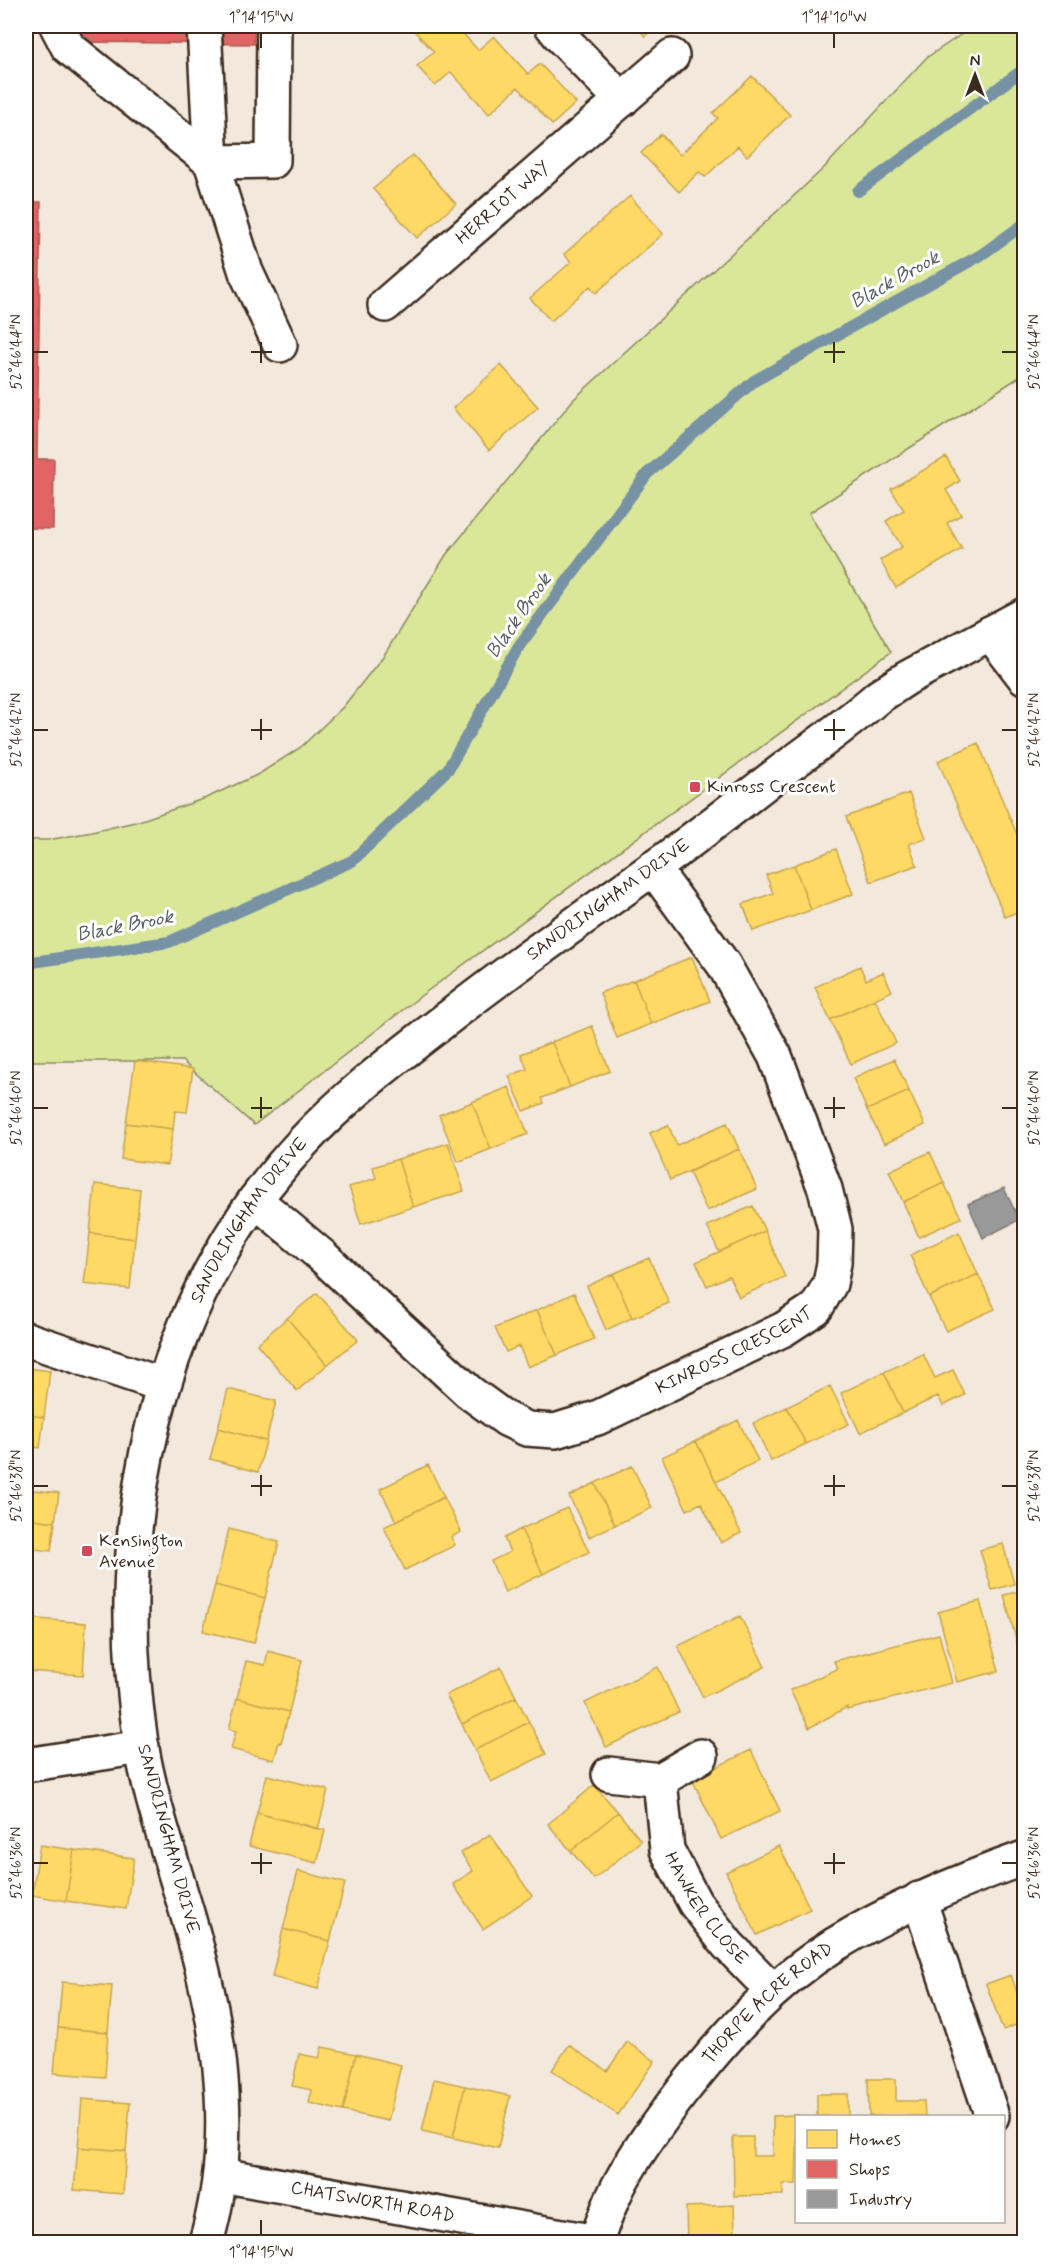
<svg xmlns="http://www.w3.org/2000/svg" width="1050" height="2268" font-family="Mynerve,sans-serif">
<rect width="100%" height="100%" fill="#f3e8dc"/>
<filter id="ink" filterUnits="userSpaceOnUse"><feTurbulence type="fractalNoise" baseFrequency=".0167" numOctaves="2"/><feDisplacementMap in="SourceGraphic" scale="12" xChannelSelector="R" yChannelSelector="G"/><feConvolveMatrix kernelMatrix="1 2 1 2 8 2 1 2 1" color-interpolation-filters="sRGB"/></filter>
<g filter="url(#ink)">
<!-- green -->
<path fill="#dae799" stroke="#8a885c" stroke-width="1.5" d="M974 26H1024V374L809 513 891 652 422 995 254 1125 182 1061H26V840H48L92 832 139 821 206 798 259 774 301 747 343 707 384 655 446 555 573 400 823 169 926 58Z"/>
<!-- homes -->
<path fill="#ffd966" stroke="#c4a450" stroke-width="1.5" d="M410 26H456L478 50 494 36 528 74 540 64 576 103 552 125 518 87 489 114 451 72 435 86 417 66 434 52Z
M635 26H656L645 36Z
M752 76 790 115 747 156 738 146 705 177 699 172 679 192 641 153 661 134 680 155 718 118 713 113Z
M413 155 456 204 417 238 373 189Z
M630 196 663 234 596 293 590 286 551 321 530 298 571 262 564 254Z
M501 365 538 407 489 450 453 408Z
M946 457 960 481 946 490 961 515 947 523 962 549 896 588 880 560 902 547 886 521 904 510 891 489Z
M978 743 1024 851V929L1017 912 1005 917 938 761Z
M909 793 926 838 909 844 917 865 871 882 846 817Z
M836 849 853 894 811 910 794 865Z
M794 865 811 910 753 931 743 904 773 893 766 875Z
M692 957 710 1001 651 1024 634 980Z
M860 966 866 980 883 972 892 991 830 1020 815 987Z
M634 980 651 1024 617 1038 600 993Z
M875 999 896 1043 851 1064 830 1020Z
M592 1026 610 1071 570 1087 552 1042Z
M552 1042 570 1087 542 1098 544 1103 524 1111 509 1076 527 1069 521 1054Z
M894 1059 909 1091 867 1110 853 1078Z
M135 1061 193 1069 187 1112 175 1111 173 1129 126 1123Z
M509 1087 528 1134 491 1149 472 1102Z
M909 1091 925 1125 884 1144 867 1110Z
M472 1102 491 1149 458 1162 439 1115Z
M126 1123 173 1129 167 1165 121 1159Z
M727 1123 739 1149 670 1180 650 1133 668 1125 677 1145Z
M448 1143 464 1191 413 1207 398 1159Z
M739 1149 757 1189 707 1211 689 1172Z
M930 1152 944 1183 903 1202 889 1171Z
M398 1159 413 1207 361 1224 349 1187 376 1178 373 1167Z
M944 1183 961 1218 919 1237 903 1202Z
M95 1184 140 1189 135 1239 90 1233Z
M753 1206 765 1231 719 1252 707 1226Z
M765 1231 785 1277 739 1297 729 1276 707 1286 696 1262Z
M959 1232 978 1274 929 1297 910 1255Z
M90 1233 135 1239 130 1289 84 1284Z
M649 1258 669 1303 632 1318 613 1274Z
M613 1274 632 1318 606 1330 587 1286Z
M978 1274 995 1309 946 1331 929 1297Z
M317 1293 358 1340 327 1365 287 1318Z
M574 1293 594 1339 557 1355 537 1310Z
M537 1310 557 1355 528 1367 519 1346 506 1352 495 1328Z
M287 1318 327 1365 297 1391 257 1344Z
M923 1354 935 1378 953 1370 965 1395 943 1406 938 1396 903 1413 884 1372Z
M26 1368 50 1371 44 1417 26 1415Z
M884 1372 903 1413 860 1433 841 1393Z
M830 1386 849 1424 806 1444 787 1407Z
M228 1389 276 1401 266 1441 218 1428Z
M787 1407 806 1444 771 1461 753 1423Z
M26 1415 44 1417 40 1448 26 1446Z
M738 1420 758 1461 716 1482 696 1441Z
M218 1428 266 1441 258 1472 210 1459Z
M696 1441 741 1533 721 1543 701 1503 687 1510 662 1457Z
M428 1465 444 1497 396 1521 380 1489Z
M632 1466 652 1508 615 1525 595 1483Z
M595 1483 615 1525 589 1537 569 1496Z
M26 1489 59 1493 55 1522 26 1518Z
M444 1497 461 1532 451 1537 455 1545 405 1570 384 1527Z
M567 1508 589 1552 543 1574 521 1529Z
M26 1518 55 1522 51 1551 26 1548Z
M229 1529 279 1542 265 1598 215 1585Z
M521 1529 543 1574 505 1592 491 1561 510 1552 504 1538Z
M1003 1544 1014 1584 992 1590 980 1550Z
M215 1585 265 1598 254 1643 203 1631Z
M1024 1590V1665H1023L1004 1595Z
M980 1601 999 1671 957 1682 938 1612Z
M740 1616 765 1667 703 1697 678 1646Z
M26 1618 86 1623 83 1675 26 1671Z
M939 1634 952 1683 847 1710V1707L809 1728 790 1690 837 1669 834 1661Z
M268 1651 302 1660 289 1712 237 1698 246 1661 265 1665Z
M501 1667 516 1697 462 1724 446 1695Z
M658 1667 679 1712 606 1747 585 1703Z
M516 1697 529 1722 475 1750 462 1724Z
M237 1698 289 1712 281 1743 279 1742 274 1760 231 1749 236 1731 229 1729Z
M529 1722 546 1754 491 1782 475 1750Z
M751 1750 780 1811 721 1839 692 1779Z
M267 1775 328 1790 318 1829 257 1813Z
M594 1785 618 1812 571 1851 548 1824Z
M618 1812 641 1841 594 1879 571 1851Z
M257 1813 325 1830 317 1863 249 1846Z
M490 1834 532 1896 483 1929 453 1884 473 1871 461 1853Z
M40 1845 74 1850 66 1901 32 1895Z
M779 1846 810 1909 757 1935 726 1872Z
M74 1850 134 1858 126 1909 66 1901Z
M298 1871 345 1883 330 1941 283 1929Z
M283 1929 330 1941 318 1989 272 1977Z
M1011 1975 1024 2013V2022L1003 2030 986 1984Z
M62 1982 112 1986 108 2032 58 2028Z
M58 2028 108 2032 105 2077 54 2073Z
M627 2042 655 2061 618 2115 552 2070 569 2045 607 2071Z
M322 2047 356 2054 343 2111 309 2103 312 2090 292 2086 299 2054 319 2058Z
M356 2054 401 2065 388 2121 343 2111Z
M434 2079 465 2086 453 2138 422 2131Z
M868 2079H896V2101H924L925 2116H869Z
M465 2086 510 2096 498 2148 453 2138Z
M817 2094H848V2116H817Z
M82 2099 130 2103 126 2151 78 2147Z
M798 2115 796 2184H783V2195L734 2196 733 2137H753V2156H773V2116Z
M78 2147 126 2151 123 2194 74 2190Z
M734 2205 735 2234 757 2233 758 2242H687L686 2207Z"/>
<!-- shops -->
<path fill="#e06666" stroke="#ae5450" stroke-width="1.5" d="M81 26H254V44L81 42Z
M26 202H41L37 459H54L53 529 26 528Z"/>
<!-- industry -->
<path fill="#999" stroke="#7d7874" stroke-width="1.5" d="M1004 1188 1019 1220 983 1238 968 1204Z"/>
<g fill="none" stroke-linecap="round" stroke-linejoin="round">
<!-- stream -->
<path stroke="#7791a5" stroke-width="12" d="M858 191 1024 69
M26 963 169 942 352 861 448 769 519 646 647 474 754 381 981 255 1024 224"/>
<defs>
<g id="minor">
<path d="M57 26 68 47 211 162 273 161 274 26"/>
<path d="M204 26 211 162 246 272 280 345"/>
<path d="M552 26 560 36 622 100"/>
<path id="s1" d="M385 305 672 56"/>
<path d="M990 633 1024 677"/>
<path id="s2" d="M255 1200 322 1256 469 1392 506 1419 527 1429 555 1431 597 1418 784 1329 816 1308 830 1284 834 1263 835 1229 825 1189 775 1056 724 965 653 868"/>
<path d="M26 1339 163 1385"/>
<path d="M26 1765 142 1747"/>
<path d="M609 1774 660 1780 701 1756"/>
<path id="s3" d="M660 1780 667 1850 695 1903 728 1945 773 1991"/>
<path d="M919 1899 992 2116"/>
<path id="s4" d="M221 2175 596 2242"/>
<path id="s5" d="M206 2242C241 2125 216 2004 180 1890 166 1842 149 1793 141 1743 109 1531 152 1304 302 1143 347 1094 401 1054 453 1014 518 963 585 917 652 869 696 838 738 804 780 772 813 748 847 724 878 697L907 678 1024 615"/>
<path id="s6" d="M596 2242C602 2224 609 2205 618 2187 635 2154 658 2123 681 2093 725 2037 773 1983 834 1945 894 1908 959 1881 1024 1858"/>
</g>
</defs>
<!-- minor casing -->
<use href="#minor" stroke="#3b2a1e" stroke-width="38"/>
<!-- minor -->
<use href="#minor" stroke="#fff" stroke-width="33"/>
</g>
</g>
<!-- ticks -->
<path fill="none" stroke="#3b2a1e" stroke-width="2" d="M261 33V48M834 33V48M261 342V363M834 342V363M33 352H48M251 352H272M824 352H845M1002 352H1017M261 719V740M834 719V740M33 730H48M251 730H272M824 730H845M1002 730H1017M261 1097V1118M834 1097V1118M33 1108H48M251 1108H272M824 1108H845M1002 1108H1017M261 1475V1496M834 1475V1496M33 1486H48M251 1486H272M824 1486H845M1002 1486H1017M261 1853V1874M834 1853V1874M33 1863H48M251 1863H272M824 1863H845M1002 1863H1017M261 2220V2235"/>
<!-- markers -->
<g fill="#d1495b" stroke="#fff" stroke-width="2">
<rect x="689" y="781" width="12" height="12" rx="3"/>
<rect x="81" y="1545" width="12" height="12" rx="3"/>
</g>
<g text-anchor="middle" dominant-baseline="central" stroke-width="6" stroke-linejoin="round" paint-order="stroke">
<!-- street labels -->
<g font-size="18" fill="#3b2a1e" stroke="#fff">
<text stroke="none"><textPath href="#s1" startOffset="156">HERRIOT WAY</textPath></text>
<text stroke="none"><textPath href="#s5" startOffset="1545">SANDRINGHAM DRIVE</textPath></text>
<text stroke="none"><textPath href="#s5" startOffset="1059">SANDRINGHAM DRIVE</textPath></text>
<text stroke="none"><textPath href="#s2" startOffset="582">KINROSS CRESCENT</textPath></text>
<text transform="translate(168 1839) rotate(75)">SANDRINGHAM DRIVE</text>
<text stroke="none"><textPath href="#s3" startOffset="141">HAWKER CLOSE</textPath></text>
<text stroke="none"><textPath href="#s6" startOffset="298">THORPE ACRE ROAD</textPath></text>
<text stroke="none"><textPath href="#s4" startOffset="154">CHATSWORTH ROAD</textPath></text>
</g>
<!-- poi labels -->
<g font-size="18" fill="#3b2a1e" stroke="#fff" text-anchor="start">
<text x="707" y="787">Kinross Crescent</text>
<text x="99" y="1541">Kensington<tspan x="99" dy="21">Avenue</tspan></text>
</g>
<!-- water labels -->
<g font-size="20" font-style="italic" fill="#595e62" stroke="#fff">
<text transform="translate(895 280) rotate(-29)">Black Brook</text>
<text transform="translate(519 616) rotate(-55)">Black Brook</text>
<text transform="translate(125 926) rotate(-11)">Black Brook</text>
</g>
</g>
<!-- margin -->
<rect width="1050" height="2268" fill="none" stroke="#fff" stroke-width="66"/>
<!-- legend -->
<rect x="795" y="2115" width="210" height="108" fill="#ffffff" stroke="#b1aaa5" stroke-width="1.5"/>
<rect x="807" y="2130" width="30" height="18" fill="#ffd966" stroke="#b1aaa5" stroke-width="1.5"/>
<text x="849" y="2145" font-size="18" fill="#3b2a1e">Homes</text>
<rect x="807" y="2160" width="30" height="18" fill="#e06666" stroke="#b1aaa5" stroke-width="1.5"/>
<text x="849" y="2175" font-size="18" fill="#3b2a1e">Shops</text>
<rect x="807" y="2190" width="30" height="18" fill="#999999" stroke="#b1aaa5" stroke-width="1.5"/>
<text x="849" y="2205" font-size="18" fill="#3b2a1e">Industry</text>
<!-- north arrow -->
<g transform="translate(975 75)" stroke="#ffffff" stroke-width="4.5" paint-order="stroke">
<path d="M0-4.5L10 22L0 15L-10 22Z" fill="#3b2a1e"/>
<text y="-9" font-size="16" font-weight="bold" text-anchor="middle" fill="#3b2a1e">N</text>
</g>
<rect x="33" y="33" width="984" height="2202" fill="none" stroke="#3b2a1e" stroke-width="2"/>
<g font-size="15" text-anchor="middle" fill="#3b2a1e">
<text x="261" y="22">1°14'15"W</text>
<text x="834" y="22">1°14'10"W</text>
<text transform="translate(16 352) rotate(-90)" y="5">52°46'44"N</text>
<text transform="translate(1034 352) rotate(-90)" y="5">52°46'44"N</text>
<text transform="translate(16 730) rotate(-90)" y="5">52°46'42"N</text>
<text transform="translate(1034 730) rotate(-90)" y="5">52°46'42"N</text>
<text transform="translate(16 1108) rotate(-90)" y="5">52°46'40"N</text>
<text transform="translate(1034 1108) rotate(-90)" y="5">52°46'40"N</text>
<text transform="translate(16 1486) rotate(-90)" y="5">52°46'38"N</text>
<text transform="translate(1034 1486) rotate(-90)" y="5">52°46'38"N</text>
<text transform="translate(16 1863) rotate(-90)" y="5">52°46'36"N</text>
<text transform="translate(1034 1863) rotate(-90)" y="5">52°46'36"N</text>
<text x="261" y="2257">1°14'15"W</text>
</g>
</svg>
